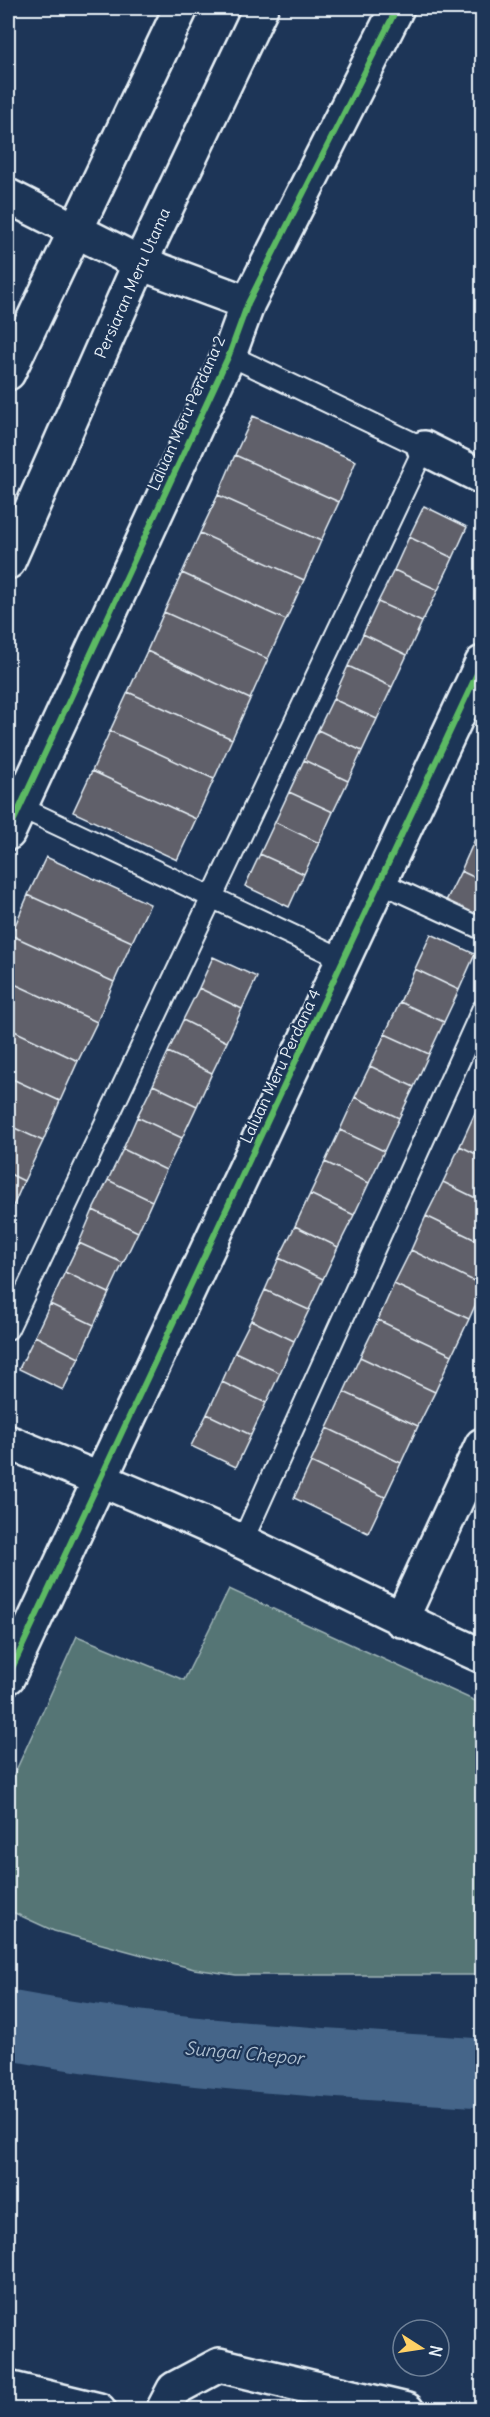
<svg xmlns="http://www.w3.org/2000/svg" width="490" height="2417" font-family="Delius,sans-serif">
<rect width="100%" height="100%" fill="#1d3557"/>
<filter id="ink" filterUnits="userSpaceOnUse"><feTurbulence type="fractalNoise" baseFrequency=".0167" numOctaves="2"/><feDisplacementMap in="SourceGraphic" scale="12" xChannelSelector="R" yChannelSelector="G"/><feConvolveMatrix kernelMatrix="1 2 1 2 8 2 1 2 1" color-interpolation-filters="sRGB"/></filter>
<g filter="url(#ink)">
<!-- green -->
<path fill="#547575" stroke="#9eb3b6" stroke-width="1.5" d="M229 1589 482 1704V1975H236L194 1969 54 1931 8 1910V1788L77 1636 184 1680Z"/>
<g fill="none" stroke-linecap="round" stroke-linejoin="round">
<!-- river -->
<path stroke="#446589" stroke-width="69" d="M8 2025C164 2054 324 2063 482 2073"/>
</g>
<!-- building -->
<path fill="#61616b" stroke="#e8f1f8" stroke-width="1.5" d="M253 416 356 461 339 502 235 455Z
M235 455 339 502 321 541 218 495Z
M218 495 321 541 304 580 200 533Z
M424 506 467 527 453 558 409 537Z
M200 533 304 580 286 620 182 573Z
M409 537 453 558 438 590 394 570Z
M394 570 438 590 422 622 378 602Z
M182 573 286 620 268 659 164 612Z
M378 602 422 622 407 655 363 634Z
M164 612 268 659 250 699 147 651Z
M363 634 407 655 392 687 348 666Z
M147 651 250 699 232 739 128 692Z
M348 666 392 687 377 719 333 699Z
M128 692 232 739 214 779 110 731Z
M333 699 377 719 362 751 318 730Z
M318 730 362 751 348 781 304 760Z
M110 731 214 779 196 819 92 771Z
M304 760 348 781 333 812 289 792Z
M92 771 196 819 177 860 73 812Z
M289 792 333 812 319 843 275 822Z
M275 822 319 843 304 874 260 854Z
M482 824V843L475 839Z
M475 839 482 843V881L461 871Z
M260 854 304 874 289 907 245 886Z
M46 857 150 904 132 942 28 895Z
M461 871 482 881V921L445 903Z
M28 895 132 942 114 982 11 935Z
M431 934 475 954 459 990 415 969Z
M11 935 114 982 97 1022 8 981V942Z
M213 957 257 977 242 1009 199 988Z
M415 969 459 990 444 1022 400 1002Z
M8 981 97 1022 78 1061 8 1028Z
M199 988 242 1009 227 1042 183 1020Z
M400 1002 444 1022 429 1054 385 1034Z
M183 1020 227 1042 212 1073 168 1052Z
M8 1028 78 1061 60 1101 8 1077Z
M385 1034 429 1054 414 1087 370 1066Z
M168 1052 212 1073 197 1106 153 1085Z
M370 1066 414 1087 399 1118 355 1097Z
M8 1077 60 1101 43 1141 8 1125Z
M153 1085 197 1106 182 1138 137 1117Z
M355 1097 399 1118 384 1151 340 1130Z
M476 1111 482 1114V1157L460 1146Z
M137 1117 182 1138 166 1170 123 1149Z
M8 1125 43 1141 24 1181 8 1173Z
M340 1130 384 1151 369 1183 325 1162Z
M460 1146 482 1157V1201L443 1182Z
M123 1149 166 1170 152 1201 108 1180Z
M325 1162 369 1183 354 1215 310 1194Z
M8 1173 24 1181 8 1218Z
M108 1180 152 1201 138 1232 93 1210Z
M443 1182 482 1201V1243L426 1216Z
M310 1194 354 1215 338 1247 295 1226Z
M93 1210 138 1232 123 1263 79 1243Z
M426 1216 482 1243V1285L411 1250Z
M295 1226 338 1247 323 1279 279 1258Z
M79 1243 123 1263 109 1293 65 1272Z
M411 1250 482 1285V1290L469 1319 394 1284Z
M279 1258 323 1279 309 1310 265 1290Z
M65 1272 109 1293 94 1325 50 1304Z
M394 1284 469 1319 452 1355 378 1320Z
M265 1290 309 1310 294 1341 251 1320Z
M50 1304 94 1325 79 1358 35 1336Z
M251 1320 294 1341 280 1373 235 1352Z
M378 1320 452 1355 435 1392 360 1357Z
M35 1336 79 1358 63 1390 19 1369Z
M235 1352 280 1373 266 1403 222 1382Z
M360 1357 435 1392 418 1426 344 1392Z
M222 1382 266 1403 251 1435 207 1414Z
M344 1392 418 1426 401 1463 327 1428Z
M207 1414 251 1435 236 1467 191 1446Z
M327 1428 401 1463 385 1497 311 1462Z
M311 1462 385 1497 368 1533 294 1498Z"/>
<g fill="none" stroke-linecap="round" stroke-linejoin="round">
<defs>
<path id="service" d="M20 807 345 960
M382 883 482 929
M8 1329 424 448 229 355
M242 1542 482 1010"/>
<path id="minor" d="M8 196 140 263 248 303
M424 448 482 477
M8 833 229 355 248 303 397 8
M8 1442C87 1474 166 1506 243 1542 323 1580 402 1620 482 1656
M401 1620 482 1445
M8 1677C164 1338 327 1002 482 663
M8 2388 99 2410
M163 2410 174 2389 219 2365 407 2410"/>
<path id="tertiary" d="M8 373 181 8
M8 562 140 263 261 8"/>
</defs>
<!-- service casing -->
<use href="#service" stroke="#e8f1f8" stroke-width="24"/>
<!-- minor casing -->
<use href="#minor" stroke="#e8f1f8" stroke-width="38"/>
<!-- tertiary casing -->
<use href="#tertiary" stroke="#e8f1f8" stroke-width="38"/>
<!-- service -->
<use href="#service" stroke="#1d3557" stroke-width="20"/>
<!-- minor -->
<use href="#minor" stroke="#1d3557" stroke-width="33"/>
<!-- tertiary -->
<use href="#tertiary" stroke="#1d3557" stroke-width="33"/>
<defs>
<path id="cycleway" d="M8 833 229 355 248 303 397 8
M8 1677C164 1338 327 1002 482 663"/>
</defs>
<!-- cycleway casing -->
<use href="#cycleway" stroke="#1d3557" stroke-width="10"/>
<!-- cycleway -->
<use href="#cycleway" stroke="#5cba63" stroke-width="6"/>
</g>
</g>
<g text-anchor="middle" dominant-baseline="central" stroke-width="4.5" stroke-linejoin="round" paint-order="stroke">
<!-- street labels -->
<g font-size="16" fill="#e8f1f8" stroke="#1d3557">
<text transform="translate(132 283) rotate(-66)">Persiaran Meru Utama</text>
<text transform="translate(186 413) rotate(-66)">Laluan Meru Perdana 2</text>
<text transform="translate(280 1066) rotate(-65)">Laluan Meru Perdana 4</text>
</g>
<!-- water labels -->
<g font-size="18" font-style="italic" fill="#afc0d1" stroke="#1d3557">
<text transform="translate(244 2053) rotate(5)">Sungai Chepor</text>
</g>
</g>
<!-- margin -->
<rect width="490" height="2417" fill="none" stroke="#1d3557" stroke-width="30"/>
<rect x="15" y="15" width="460" height="2387" fill="none" stroke="#e8f1f8" stroke-width="2" filter="url(#ink)"/>
<!-- north arrow -->
<g transform="translate(421 2348) rotate(102)"><circle r="28" fill="#1d3557" stroke="#6e8097" stroke-width="1.5"/>
<path d="M0-4.5L10 22L0 15L-10 22Z" fill="#ffd166"/>
<text y="-9" font-size="16" font-weight="bold" text-anchor="middle" fill="#e8f1f8">N</text>
</g>
</svg>
